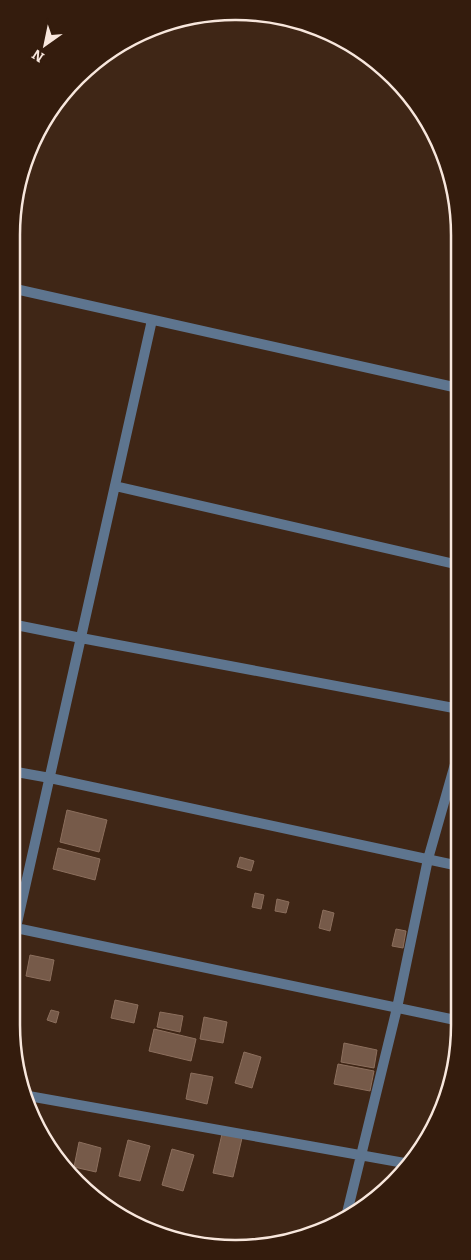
<svg xmlns="http://www.w3.org/2000/svg" width="471" height="1260" font-family="Bitter,serif">
<rect width="100%" height="100%" fill="#3f2616"/>
<!-- building -->
<path fill="#765a49" stroke="#8c6f5d" d="M67 810 107 820 99 852 60 842Z
M58 848 100 859 95 880 53 869Z
M240 857 254 861 251 871 237 867Z
M255 893 264 895 261 909 252 907Z
M277 899 289 902 286 913 275 911Z
M323 910 334 913 330 931 319 928Z
M396 929 406 931 403 948 392 946Z
M30 955 54 960 50 981 26 976Z
M115 1000 138 1005 134 1023 111 1018Z
M51 1010 59 1012 56 1023 47 1020Z
M160 1012 183 1016 180 1032 157 1027Z
M204 1017 227 1022 223 1043 200 1039Z
M154 1029 196 1039 191 1061 149 1051Z
M344 1043 377 1050 374 1068 341 1062Z
M244 1052 261 1057 252 1088 235 1083Z
M338 1064 374 1071 370 1091 334 1084Z
M191 1073 213 1077 207 1104 186 1099Z
M222 1134 242 1138 233 1177 213 1173Z
M128 1140 150 1146 140 1181 119 1176Z
M79 1142 101 1148 96 1172 74 1167Z
M172 1149 194 1155 183 1191 162 1185Z"/>
<g fill="none" stroke-linecap="round" stroke-linejoin="round">
<!-- minor -->
<path stroke="#5e758f" stroke-width="10" d="M11 288 458 388
M115 486 459 565
M11 624 81 638 459 709
M11 771 50 778 459 866
M16 928 460 1021
M11 950 152 320
M23 1095 410 1164
M346 1217 397 1008 428 859 459 750"/>
</g>
<!-- crop -->
<path d="M0 0H471V1260H0ZM235 20H236A215 215 0 0 1 451 235V1025A215 215 0 0 1 236 1240H235A215 215 0 0 1 20 1025V235A215 215 0 0 1 235 20Z" fill="#341c0d" fill-rule="evenodd"/>
<path fill="none" stroke="#f8e7dd" stroke-width="2.5" d="M235 20H236A215 215 0 0 1 451 235V1025A215 215 0 0 1 236 1240H235A215 215 0 0 1 20 1025V235A215 215 0 0 1 235 20Z"/>
<!-- north arrow -->
<g transform="translate(45 45) rotate(213)" stroke="#341c0d" stroke-width="4" paint-order="stroke">
<path d="M0-4L9 19L0 12L-9 19Z" fill="#f8e7dd"/>
<text y="-8" font-size="14" font-weight="bold" text-anchor="middle" fill="#f8e7dd">N</text>
</g>
</svg>
